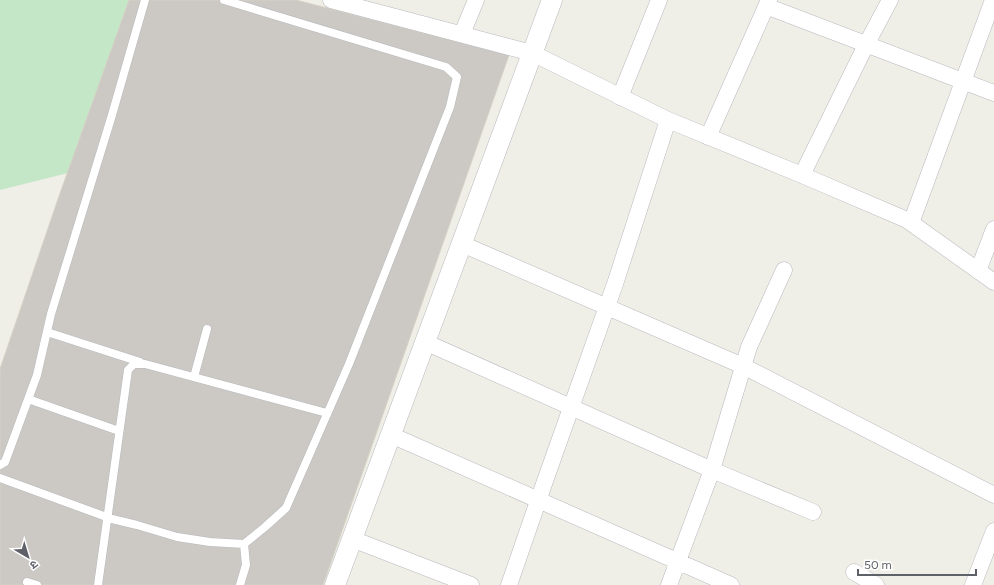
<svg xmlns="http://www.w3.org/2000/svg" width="994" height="585" font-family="Figtree,'Noto Sans Devanagari',sans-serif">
<rect width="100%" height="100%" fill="#f0efe7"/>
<!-- green -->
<path fill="#c4e7c8" d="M0 0H138L76 171 0 190Z"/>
<!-- building -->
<path fill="#ccc9c4" stroke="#d5d2c5" d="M129 0H296L509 55 323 585H0V369L58 199Z"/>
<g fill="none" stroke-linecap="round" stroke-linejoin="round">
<defs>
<path id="service" d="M47 332 140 362
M194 377 207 329
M28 399 119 431
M0 465 5 462 37 375 51 314 112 115 145 0
M0 478 112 519 137 525 177 537 210 542 244 544 265 527 286 508 349 364 450 107 457 77 446 67 224 0
M27 582 37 585
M98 585 128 370 134 364H145L327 413
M240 585 246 565 244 544"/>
<path id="minor" d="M331 0 532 53 668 120 802 175 907 220 994 282
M766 6 994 93
M462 34 476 0
M620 97 659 0
M708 137 769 0
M802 175 866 45 890 0
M911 223 993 0
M462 244 743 366 994 495
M978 271 994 229
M425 342 712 470 813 512
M391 435 731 585
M352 539 471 585
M854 572 876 585
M509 585 545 481 615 284 668 120
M669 585 712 470 749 347 784 270
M973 585 994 531"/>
<path id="tertiary" d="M335 585 552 0"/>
</defs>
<!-- service casing -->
<use href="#service" stroke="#b7b8bd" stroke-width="9"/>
<!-- minor casing -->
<use href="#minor" stroke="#b7b8bd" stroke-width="17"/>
<!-- tertiary casing -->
<use href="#tertiary" stroke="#b7b8bd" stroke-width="21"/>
<!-- service -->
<use href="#service" stroke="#fff" stroke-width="8"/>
<!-- minor -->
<use href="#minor" stroke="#fff" stroke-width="16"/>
<!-- tertiary -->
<use href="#tertiary" stroke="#fff" stroke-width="20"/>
</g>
<!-- north arrow -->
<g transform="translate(28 557) rotate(142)" stroke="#ffffff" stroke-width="3" paint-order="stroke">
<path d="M0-3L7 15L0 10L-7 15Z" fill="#5e6167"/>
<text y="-6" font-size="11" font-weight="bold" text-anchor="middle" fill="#5e6167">उ</text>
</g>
<!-- scale -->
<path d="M858 569v6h118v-6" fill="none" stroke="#5e6167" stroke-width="2"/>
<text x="864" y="569" font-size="12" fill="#5e6167" stroke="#ffffff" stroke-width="3" paint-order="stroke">50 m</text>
</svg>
